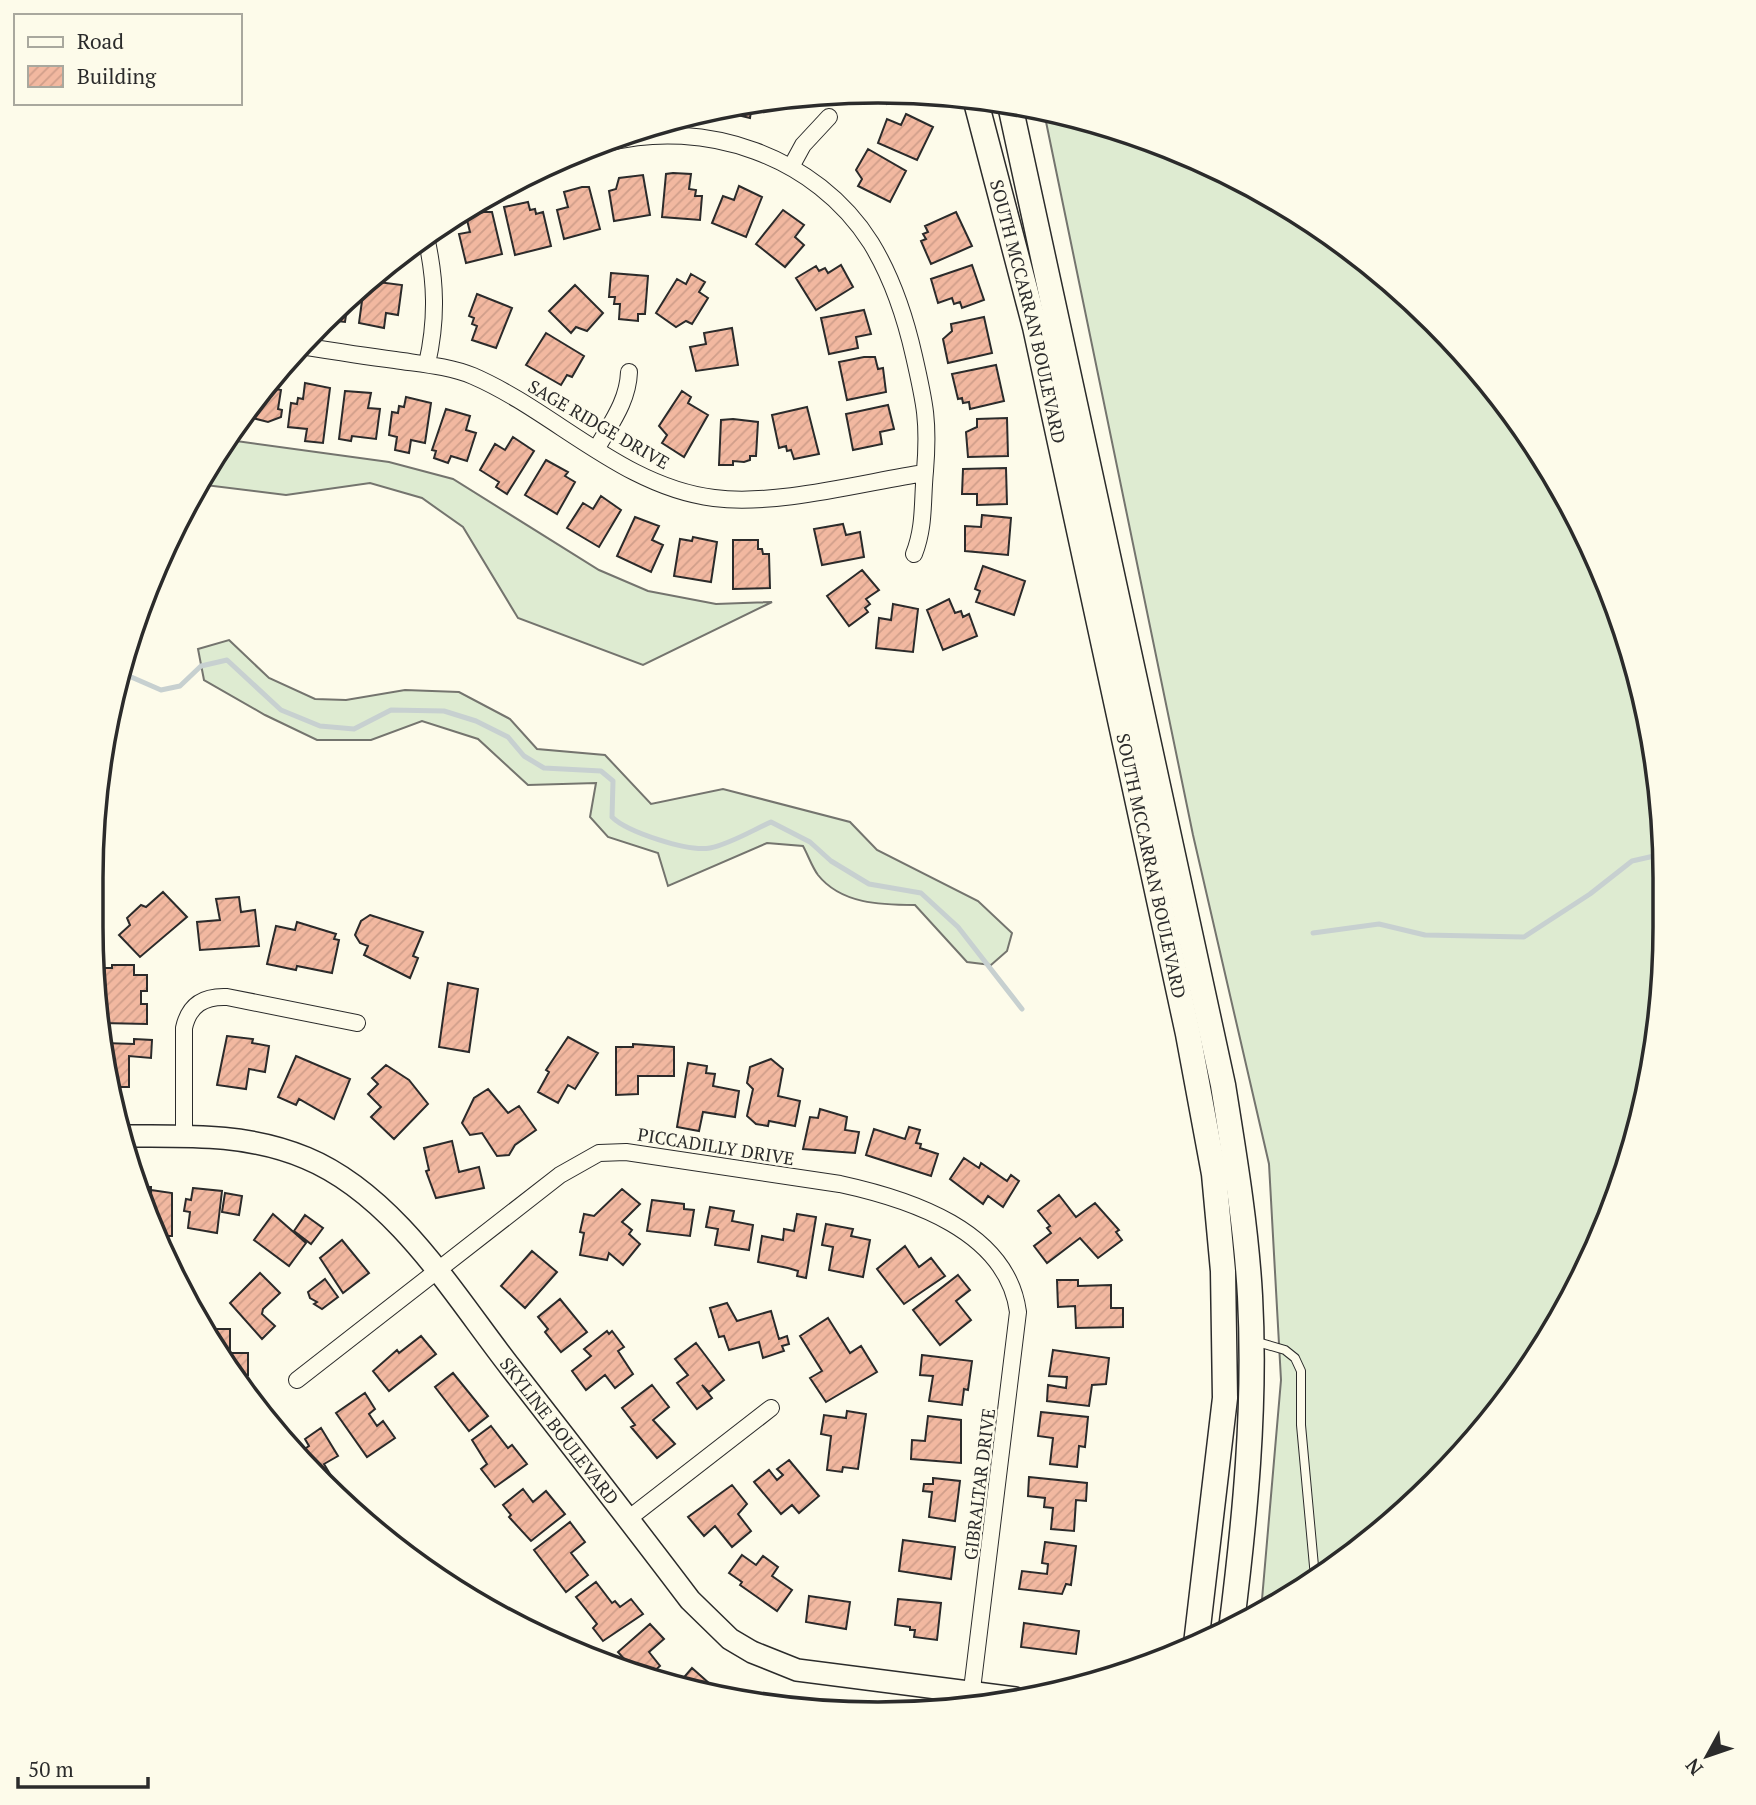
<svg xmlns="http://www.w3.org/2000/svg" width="1756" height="1805" font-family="'PT Serif',serif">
<defs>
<pattern id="building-hatch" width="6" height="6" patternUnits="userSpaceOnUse" patternTransform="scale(1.75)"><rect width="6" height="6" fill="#f2b8a0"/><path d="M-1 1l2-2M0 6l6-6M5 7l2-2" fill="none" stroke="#d09e8a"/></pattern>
</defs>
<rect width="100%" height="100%" fill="#fdfbea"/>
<!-- grass -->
<path fill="#deebd1" stroke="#74746e" stroke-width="2" d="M1044 112 1131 133 1272 197 1397 287 1503 399 1584 530 1638 675 1663 827 1658 1029 1623 1180 1560 1320 1470 1446 1357 1551 1261 1611 1281 1380 1269 1164 1193 835Z
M229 440 389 462 453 479 599 570 648 591 716 604 772 602 643 665 518 618 463 527 422 498 370 483 286 495 197 484Z
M229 640 269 678 315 699 346 700 405 690 459 692 510 719 537 749 605 755 651 804 723 789 850 822 877 850 978 901 1012 933 1007 951 991 965 967 962 915 905C881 905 841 904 818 875 812 867 808 855 803 846L767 843 668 886 658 853 608 837 590 817 596 783 528 785 478 739 422 721 371 740H317L265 715 204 680 198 649Z"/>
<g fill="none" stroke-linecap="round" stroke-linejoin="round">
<!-- stream -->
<path stroke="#c7d0d0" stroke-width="5" d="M122 673 161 690 180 686 201 666 227 660 281 710 320 726 354 729 391 710 444 711 476 721 508 737 524 756 544 768 601 771 613 781 612 817C627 832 688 852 710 848 730 844 753 830 771 822L810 842 831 861 869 884 921 893 958 927 1022 1009
M1313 933 1379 924 1425 935 1524 937 1590 894 1632 861 1663 854"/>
</g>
<!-- building -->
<path fill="url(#building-hatch)" stroke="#2b2b2b" stroke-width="2" d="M881 94 902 95 887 104Z
M752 105 750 118 725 112 726 109Z
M906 114 933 127 917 160 878 143 887 119 901 125Z
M868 149 906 171 890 202 858 186 862 179 856 170Z
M673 173 691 174 689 189 696 190 695 196H702L700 220 662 217 666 174Z
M643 175 650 215 614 221 609 191 616 189 619 178Z
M739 186 762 197 746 237 712 223 723 196 734 200Z
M582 187H589L600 229 564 239 557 210 568 207 564 192Z
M528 202 530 210 535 209 536 214 543 212 551 246 515 255 504 207Z
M783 210 804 225 795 237 804 245 785 267 756 244Z
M484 212H492L502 254 466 263 459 234 470 232 466 216Z
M956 212 972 246 931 264 921 241 926 239 923 234 928 232 925 226Z
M841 265 853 287 816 310 796 278 816 266 819 271 825 268 828 273Z
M972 265 984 300 962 308 960 302 954 304 952 298 938 303 931 279Z
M611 273 648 276 645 314H638V321L619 319 620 304H614L615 297H609Z
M691 274 705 282 699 292 708 298 692 324 686 321 676 327 656 313 677 279 686 284Z
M370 281 402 285 398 315 386 313 384 328 359 323 364 286Z
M575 285 603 313 587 331 576 327 571 333 549 311Z
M477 294 512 308 496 348 472 340 477 326 472 324 474 318 469 316Z
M348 301 345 322 328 320Z
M864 310 871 334 856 337 858 348 829 354 821 318Z
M984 317 992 353 948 363 943 339 952 331 951 324Z
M732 328 738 365 696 371 690 347 706 344 704 333Z
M546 333 584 356 572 377 567 375 561 385 526 365Z
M864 357H875L878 369 883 368 886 392 847 400 839 362Z
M996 365 1004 401 970 409 969 402 963 403 962 398 958 399 952 374Z
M272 380 271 388 281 390 278 409 282 410 281 417 268 422 245 416Z
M305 383 330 388 323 443 305 441 307 429 288 427 291 403 297 404 298 398 303 399Z
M345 391 371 393 368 408 380 409 376 439 352 436 351 441 339 439Z
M682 391 691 397 688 403 708 415 684 457 662 443 667 435 659 426Z
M406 397 431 403 425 443 411 440 409 453 395 450 397 437 389 435 392 412 398 413 399 406 404 407Z
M888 405 894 429 880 432 882 444 853 450 846 414Z
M807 407 819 454 794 459 791 450 787 451 786 446 779 448 772 415Z
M446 409 470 416 466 430 476 433 467 461 451 456 448 463 434 458 436 451 432 450Z
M1007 418 1008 456 968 457 966 432 977 427V419Z
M733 419 758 422 756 456H750V460L744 462 733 461V465H719L721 420Z
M513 437 534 451 507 494 496 487 499 482 480 470 495 444 505 450Z
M546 460 568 472 565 476 575 482 557 514 525 495Z
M1006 468 1007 504 977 505V494H962L963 469Z
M601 496 621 510 599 547 567 528 583 503 593 509Z
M982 515 1011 518 1008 555 965 551V526L981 527Z
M635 517 659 526 652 540 663 545 651 572 617 556Z
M843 524 846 535 860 532 864 557 822 565 814 529Z
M693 537 717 542 711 582 674 576 680 539 692 541Z
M733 540H758V549H762L763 554H769L770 588 733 589Z
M983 566 1025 581 1014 615 976 602 980 591 975 589Z
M862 570 879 590 866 599 870 604 865 608 868 612 849 626 827 596Z
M949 599 955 613 961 611 963 617 969 614 977 636 943 650 927 610Z
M893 604 918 609 913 652 876 648 879 618 891 620Z
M163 892 187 917 140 957 119 935 130 925 127 918 141 905 146 907Z
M239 897 241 912 255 910 259 946 200 950 197 922 220 920 216 899Z
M370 915 423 932 413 956 418 958 410 978 364 955 368 946 360 943 355 935 361 921Z
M297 922 336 934 334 939 339 940 332 973 297 966 296 970 267 964 276 926 295 930Z
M112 965H134V975H147V991H141V1004H147V1024L102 1023 103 968H112Z
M448 983 478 989 469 1052 439 1047Z
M227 1036 253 1039 252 1043 269 1046 265 1072 249 1069 246 1089 217 1085Z
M568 1037 598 1053 575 1089 568 1085 558 1103 538 1092 549 1072 546 1070Z
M134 1039 152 1040 151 1058 129 1056V1087H108L105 1043 134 1044Z
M633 1044 674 1047V1076H638V1094L616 1095V1047H633Z
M296 1056 350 1079 334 1119 299 1099 296 1105 278 1097Z
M771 1059 783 1069 778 1096 800 1101 795 1126 769 1121 768 1126 756 1124 747 1116 753 1089 747 1083 750 1067Z
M688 1063 707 1066 706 1073 715 1074 713 1086 739 1091 735 1117 703 1112 699 1131 677 1127Z
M386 1065 409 1080 428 1104 394 1139 371 1117 381 1107 368 1094 378 1084 372 1078Z
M488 1089 508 1113 519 1106 536 1130 515 1145 509 1155 497 1156 482 1133 470 1135 462 1123 474 1098Z
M820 1109 847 1117 845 1130 859 1132 855 1153 803 1149 810 1117 818 1118Z
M909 1127 920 1130 916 1143 921 1144 920 1148 938 1154 931 1176 866 1155 874 1129 905 1139Z
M452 1141 459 1172 479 1167 484 1188 436 1198 426 1171 429 1170 424 1148Z
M964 1158 979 1168 981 1163 1007 1181 1011 1175 1019 1181 1003 1207 988 1196 983 1204 950 1179Z
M138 1187H151L150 1224Z
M193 1188 222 1191 217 1233 188 1228 190 1212 184 1211 186 1199 191 1200Z
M622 1189 640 1204 622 1222 632 1230 629 1234 640 1244 623 1265 609 1253 607 1260 580 1255 584 1233 580 1232 584 1214 594 1216Z
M151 1190 172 1193V1236H155V1228L151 1227Z
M225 1193 242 1196 239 1215 222 1212Z
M1059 1195 1076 1217 1095 1203 1119 1230 1116 1232 1122 1240 1098 1258 1080 1238 1047 1263 1034 1246 1051 1233 1047 1228 1050 1226 1038 1211Z
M652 1200 684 1204V1209L694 1210 690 1236 647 1231Z
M710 1207 734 1211 732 1221 753 1225 749 1250 715 1245 718 1229 706 1227Z
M273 1214 306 1243 289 1266 254 1240Z
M797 1214 816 1217 806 1278 797 1276 798 1271 788 1268 758 1262 762 1236 783 1240 784 1229 794 1231Z
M305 1215 323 1228 311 1244 294 1231Z
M826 1224 853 1229 851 1236 870 1240 863 1277 829 1270 833 1247 822 1245Z
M342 1240 369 1273 343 1293 320 1258Z
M905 1246 919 1267 931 1258 945 1276 904 1304 877 1269Z
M532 1251 557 1272 525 1308 501 1286Z
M260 1273 280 1293 263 1309 262 1314 275 1326 262 1339 230 1303Z
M958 1275 970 1290 956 1301 971 1320 940 1345 913 1310Z
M325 1279 338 1297 322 1309 314 1304 317 1302 310 1298 308 1292Z
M1057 1280H1078V1286L1111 1285V1308H1123V1327L1076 1328 1075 1306 1058 1307Z
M560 1299 587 1332 561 1352 545 1332 548 1329 538 1317Z
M727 1303 737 1321 771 1311 779 1339 787 1336 789 1344 782 1346 784 1351 763 1358 759 1342 729 1350 724 1336 719 1337 710 1308Z
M828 1318 850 1353 861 1346 877 1372 826 1402 810 1378 822 1371 800 1336Z
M206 1329H230V1353H248V1375H232Z
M607 1331 609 1334 612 1331 624 1347 618 1351 633 1374 615 1388 605 1375 586 1390 572 1371 591 1356 584 1349Z
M421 1336 436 1354 389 1391 373 1371 397 1350 399 1353Z
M696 1343 724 1380 709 1392 702 1385 712 1398 697 1409 677 1383 688 1375 675 1359Z
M1053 1350 1109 1358 1106 1384 1092 1385 1089 1406 1047 1401 1048 1385 1066 1388 1067 1377 1049 1376Z
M922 1355 972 1361 968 1390 964 1389 962 1405 929 1401 933 1376 920 1375Z
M453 1373 488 1416 469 1431 435 1387Z
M652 1385 669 1407 653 1420 675 1444 657 1458 631 1427 635 1425 622 1408Z
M365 1393 375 1409 369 1414 377 1426 383 1421 395 1438 367 1457 336 1413Z
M847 1411 866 1414 858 1469 843 1467 842 1472 827 1470 831 1436 821 1434 824 1415 846 1418Z
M1041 1412 1088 1417 1085 1447 1079 1446 1077 1467 1050 1464 1053 1438 1038 1436Z
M271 1414 283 1428 279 1432 267 1417Z
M928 1416 961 1420V1463L911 1459 912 1440 925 1441Z
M491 1426 508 1448 512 1445 527 1464 495 1487 481 1469 487 1464 472 1440Z
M321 1428 338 1456 324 1464 333 1479 324 1485 297 1454 309 1446 305 1439Z
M789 1460 819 1496 799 1513 792 1505 781 1514 754 1482 769 1470 777 1480 783 1475 777 1469Z
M1029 1477 1087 1483 1086 1501 1076 1500 1074 1531 1051 1529 1053 1508 1044 1507 1045 1498 1028 1496Z
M933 1478 960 1481 955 1521 929 1517 932 1492 923 1491 924 1484H933Z
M732 1485 747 1504 738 1514 751 1531 732 1547 715 1526 704 1536 688 1517Z
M523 1489 533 1502 546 1491 565 1514 531 1541 509 1517 511 1515 503 1505Z
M570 1522 585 1542 571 1553 588 1575 566 1592 534 1550Z
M903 1540 955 1547 951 1579 899 1571Z
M1045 1542 1076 1546 1071 1585 1066 1584 1062 1594 1019 1589 1022 1571 1047 1574 1048 1564 1042 1563Z
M742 1555 756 1565 763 1556 778 1567 772 1576 792 1590 777 1611 740 1585 742 1582 729 1573Z
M596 1582 612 1603 615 1601 620 1607 631 1599 643 1614 603 1641 593 1628 597 1624 576 1597Z
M809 1596 850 1602 846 1629 806 1622Z
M898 1599 941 1603 937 1640 914 1637 915 1630H910V1627L895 1625Z
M1024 1623 1079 1631 1076 1654 1021 1647Z
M650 1624 664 1639 649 1652 660 1666 651 1674 633 1669 618 1652Z
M692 1668 719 1692 680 1682Z"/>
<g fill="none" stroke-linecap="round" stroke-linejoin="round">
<defs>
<path id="lane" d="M1254 1341 1285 1350 1295 1358 1301 1371V1425L1315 1577"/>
<path id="street" d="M607 143C705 118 816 156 871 243 893 279 905 316 914 356 925 404 929 422 925 471 922 501 925 526 914 554
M791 167 803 145 829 117
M426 237C436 281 437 320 427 364
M301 346C332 351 364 356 395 360 421 364 449 366 473 376 554 411 623 487 714 498 776 506 861 483 924 473
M597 448C611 423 628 401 629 372
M184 1136V1028C189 1005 204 996 227 997L357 1023
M297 1380 560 1175 599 1153 626 1152 840 1184C909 1199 1007 1230 1018 1312L970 1706
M628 1519 771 1408"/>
<g id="secondary">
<path id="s1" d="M123 1136C185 1136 247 1133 306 1158 395 1195 454 1295 511 1368 571 1445 631 1522 690 1600L730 1639 752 1652 797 1670 1015 1698"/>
</g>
<g id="primary">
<path id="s2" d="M975 98 1035 327 1188 1034 1214 1174 1223 1271 1225 1398 1196 1644"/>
<path d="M1010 105 1223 1085C1234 1154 1246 1225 1250 1296 1256 1407 1245 1519 1231 1630"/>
</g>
</defs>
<!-- lane casing -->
<use href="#lane" stroke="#2b2b2b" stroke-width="10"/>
<!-- street casing -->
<use href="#street" stroke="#2b2b2b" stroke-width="18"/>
<!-- secondary casing -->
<use href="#secondary" stroke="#2b2b2b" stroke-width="24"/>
<!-- primary casing -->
<use href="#primary" stroke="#2b2b2b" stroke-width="27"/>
<!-- lane -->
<use href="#lane" stroke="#fdfbea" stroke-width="8"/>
<!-- street -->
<use href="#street" stroke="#fdfbea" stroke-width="16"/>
<!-- secondary -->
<use href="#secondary" stroke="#fdfbea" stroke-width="21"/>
<!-- primary -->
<use href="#primary" stroke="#fdfbea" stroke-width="24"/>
</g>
<g text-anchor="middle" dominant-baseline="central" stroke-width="5" stroke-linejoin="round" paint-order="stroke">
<!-- street labels -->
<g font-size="18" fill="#2b2b2b" stroke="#fdfbea">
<text stroke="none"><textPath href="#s2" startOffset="220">SOUTH MCCARRAN BOULEVARD</textPath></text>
<text transform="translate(599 424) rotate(30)">SAGE RIDGE DRIVE</text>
<text stroke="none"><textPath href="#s2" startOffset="788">SOUTH MCCARRAN BOULEVARD</textPath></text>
<text transform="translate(716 1146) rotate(9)">PICCADILLY DRIVE</text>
<text stroke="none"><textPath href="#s1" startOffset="562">SKYLINE BOULEVARD</textPath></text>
<text transform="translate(979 1484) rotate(-83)">GIBRALTAR DRIVE</text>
</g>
</g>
<!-- crop -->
<path d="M0 0H1756V1805H0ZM878 103H878A775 775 0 0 1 1653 878V927A775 775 0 0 1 878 1702H878A775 775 0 0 1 103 927V878A775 775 0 0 1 878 103Z" fill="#fdfbea" fill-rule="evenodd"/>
<path fill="none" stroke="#2b2b2b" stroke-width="3.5" d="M878 103H878A775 775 0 0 1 1653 878V927A775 775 0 0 1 878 1702H878A775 775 0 0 1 103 927V878A775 775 0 0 1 878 103Z"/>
<!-- legend -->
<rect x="14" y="14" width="228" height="91" fill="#fdfbea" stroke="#a9a89e" stroke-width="2"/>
<rect x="28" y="37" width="35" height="10" fill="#fdfbea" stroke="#a9a89e" stroke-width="2"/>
<text x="77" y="49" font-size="21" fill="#2b2b2b">Road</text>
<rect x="28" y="66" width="35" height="21" fill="url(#building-hatch)" stroke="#a9a89e" stroke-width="2"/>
<text x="77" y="84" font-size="21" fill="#2b2b2b">Building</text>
<!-- north arrow -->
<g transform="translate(1707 1756) rotate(230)" stroke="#fdfbea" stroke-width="5" paint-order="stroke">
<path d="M0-5L12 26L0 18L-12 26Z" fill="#2b2b2b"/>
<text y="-10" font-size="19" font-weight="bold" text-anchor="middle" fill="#2b2b2b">N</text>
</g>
<!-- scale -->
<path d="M18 1777v10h130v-10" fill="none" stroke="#2b2b2b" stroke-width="3.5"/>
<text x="28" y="1777" font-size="21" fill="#2b2b2b" stroke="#fdfbea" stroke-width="5" paint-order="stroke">50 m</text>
</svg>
